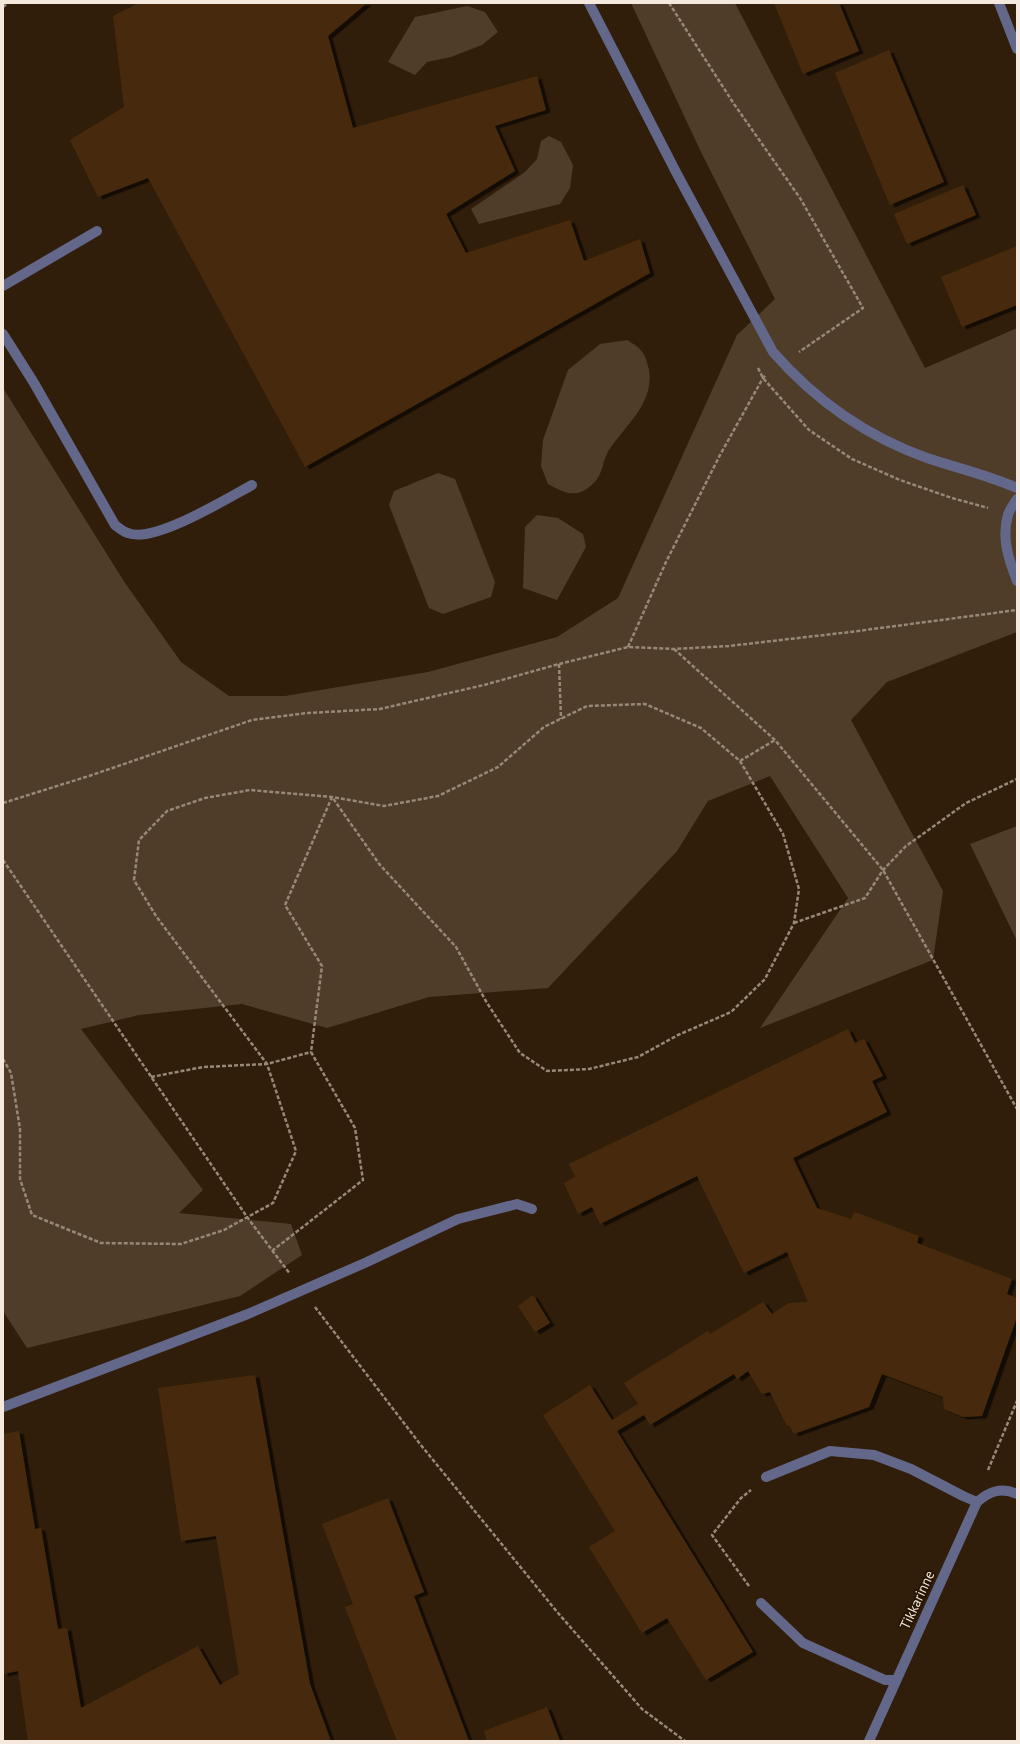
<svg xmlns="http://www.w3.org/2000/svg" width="1020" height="1744" font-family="'PT Sans',sans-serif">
<defs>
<filter id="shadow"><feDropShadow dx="4.5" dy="2.5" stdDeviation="0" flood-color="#0009"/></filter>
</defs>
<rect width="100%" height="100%" fill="#301e0a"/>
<!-- green -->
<path fill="#4f3d2a" d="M631 3H735L925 368 1017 328V632L887 682 851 720 943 891 933 960 760 1028 848 898 770 776 708 801 677 851 548 988 429 997 327 1028 242 1004 139 1015 81 1029 203 1190 179 1213 291 1224 302 1255 240 1296 27 1348 3 1311V388L125 583 181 662 229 696H285L428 672 557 637 618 598 737 335 775 299 701 152Z
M467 6 485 12 498 32 482 45 451 57 427 62 415 75 388 62 415 17Z
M549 136 561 142 573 165 570 188 560 204 479 224 471 209 525 172 537 159 541 141Z
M627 340C642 349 645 352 649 370 654 402 628 423 611 447 599 463 607 476 585 490 572 498 559 490 548 484L541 466 543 440 568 370 600 344Z
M438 473 455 479 495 582 491 597 443 614 429 608 389 505 394 491Z
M537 515 558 518 583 534 586 547 557 600 523 588 525 527Z
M1017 826V941L970 844Z"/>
<!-- building -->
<path fill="#472b0a" filter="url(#shadow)" d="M139 3H367L328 36 353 128 537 76 546 110 495 126 515 171 446 214 466 253 570 220 584 261 640 239 650 273 305 467 148 178 98 197 70 140 124 107 113 16Z
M774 3H839L859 51 803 74Z
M889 50 944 182 890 205 835 73Z
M963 185 976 215 907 244 894 214Z
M1017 246V305L962 327 941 277Z
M848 1029 855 1043 864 1039 883 1076 872 1081 887 1112 793 1158 817 1208 851 1219 855 1212 919 1236 917 1243 1012 1279 1007 1294 1017 1298V1317L982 1416 963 1417 944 1409 943 1397 882 1374 869 1407 794 1434 789 1425 787 1426 770 1392 762 1394 748 1371 737 1379 734 1374 650 1425 644 1415 617 1431 753 1652 706 1680 667 1618 642 1633 589 1547 615 1531 543 1415 590 1385 612 1420 638 1404 624 1383 708 1331 710 1334 763 1302 772 1314 789 1303 808 1302 787 1252 744 1273 697 1176 600 1224 592 1207 578 1214 564 1183 575 1177 569 1164Z
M533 1295 550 1323 535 1332 518 1306Z
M255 1375 310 1684 331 1741H28L18 1671 3 1674V1434L19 1431 35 1529 41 1528 58 1629 67 1628 81 1708 198 1646 220 1685 239 1674 216 1536 181 1541 158 1388Z
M388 1498 424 1592 414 1596 469 1741H397L345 1607 353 1604 322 1524Z
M547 1707 560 1741H487L484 1731Z"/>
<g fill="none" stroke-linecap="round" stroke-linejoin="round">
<!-- path -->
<path stroke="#978878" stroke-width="2.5" stroke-dasharray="4 2" stroke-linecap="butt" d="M669 3 734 104 800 198 863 308 799 352
M3 7 8 3
M758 368 763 378 809 430 852 459 900 480 952 498 988 508
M628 647 666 562 720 455 763 378 766 375
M674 649 775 740 883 870 1017 1109
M559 664 561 719
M740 761 775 740
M3 803 92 775 252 720 308 713 380 709 484 685 559 664 628 647 674 649 729 646 850 632 1017 610
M3 860 247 1217 290 1274
M794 923 865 898 883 870 906 846 966 803 1017 779
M3 1059 11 1073 20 1129V1179L32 1215 101 1243 181 1244 224 1230 273 1203 296 1151 267 1064 156 916 134 880 139 840 167 811 205 798 250 790 332 797 384 806 438 796 498 767 544 727 587 706 645 704 701 728 740 761 783 834 799 889 794 923 765 979 731 1012 678 1035 638 1057 589 1069 547 1071 520 1053 487 1003 456 947 380 865 332 797
M151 1077 203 1067 267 1064 311 1052
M272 1251 363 1180 355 1128 311 1052 322 966 285 905 332 797
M315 1307 420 1444 558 1613 642 1709 685 1741
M988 1470 1017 1401
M749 1586 712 1535 741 1498 751 1490"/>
<!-- service -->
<path stroke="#63688b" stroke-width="10" d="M3 286 97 231
M3 334 34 383 115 525C119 528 123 532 128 533 153 544 228 498 252 485
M3 1407 248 1314 367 1262 458 1219 517 1204 532 1209
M766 1477 830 1451 874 1455 911 1469 963 1496 977 1502
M761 1603 803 1643 885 1680H896"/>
<!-- minor -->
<path stroke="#63688b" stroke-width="10" d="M589 3 677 174 773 352C815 400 868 437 927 458 957 468 988 475 1017 488
M1017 499C1014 504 1009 510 1008 515 1001 538 1009 560 1017 581
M869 1741 977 1502C990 1491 1001 1487 1017 1494"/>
<!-- tertiary -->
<path stroke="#63688b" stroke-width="10" d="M999 3 1017 49"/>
</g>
<g text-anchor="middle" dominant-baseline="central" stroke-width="4" stroke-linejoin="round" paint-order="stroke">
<!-- street labels -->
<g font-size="14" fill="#f5e8dc" stroke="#261503">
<text transform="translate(917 1600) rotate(-65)">Tikkarinne</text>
</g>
</g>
<!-- border -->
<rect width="1020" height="1744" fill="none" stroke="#f5e8dc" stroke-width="8"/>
</svg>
